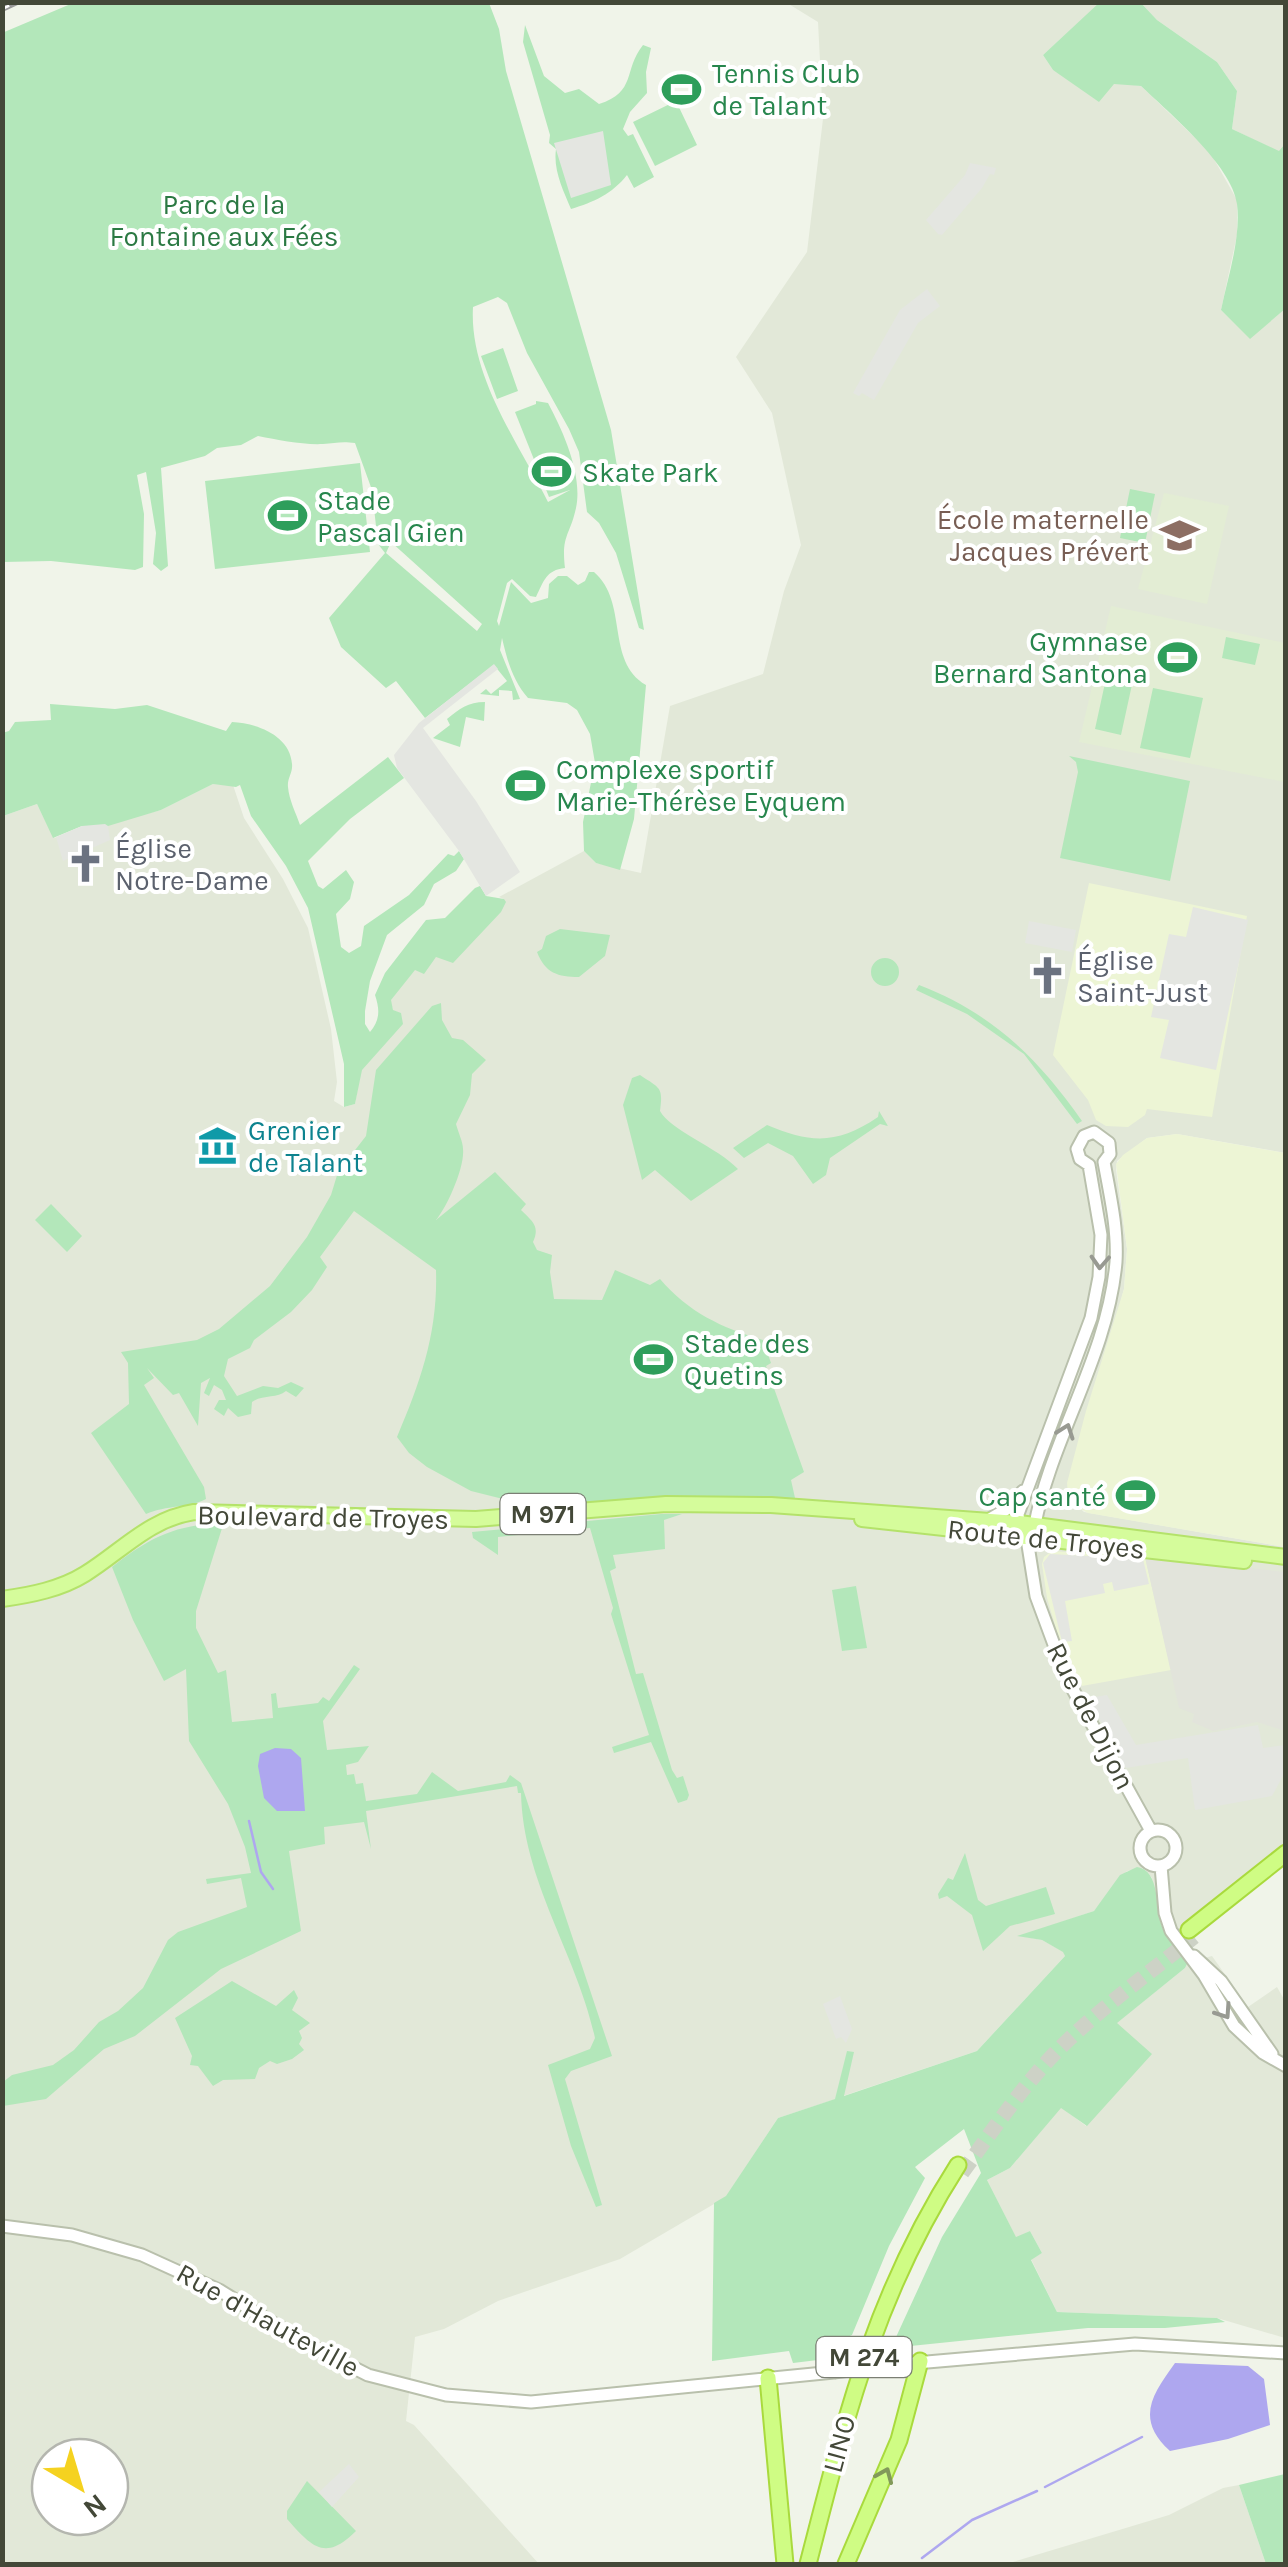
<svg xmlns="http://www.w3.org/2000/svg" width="1288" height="2567" font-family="Karla,sans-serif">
<rect width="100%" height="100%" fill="#f0f4e9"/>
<!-- residential -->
<path fill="#e2e8d8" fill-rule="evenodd" d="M787 3H1100L1043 55 1053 70 1065 75 1141 86 1210 152 1237 200V235L1221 310 1250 338 1285 309 1286 1153 1177 1134 1147 1138 1117 1161 1116 1170 1127 1249 1124 1289 1068 1497 1084 1512 1285 1547V1848L1170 1941 1160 1920 1152 1878 1144 1868 1127 1871 1094 1911 1021 1936 1042 1940 1064 1952 1065 1956 977 2051 843 2096 853 2053 836 2099 778 2118 726 2197 620 2259 498 2301 444 2329 415 2337 406 2421 414 2425 539 2564H3V816L37 804 54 838 161 810 213 784 233 785 244 818 283 879 308 928 331 1029 337 1082 334 1101 344 1107 355 1104 361 1070 393 1010 390 1000 415 969 436 957 504 899 499 897 584 851 596 863 641 873 670 706 763 674 784 591 801 545 772 413 736 357 807 252 823 119 818 22ZM50 2457H110V2517H50Z
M1141 3H1285L1286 144 1279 152 1232 129 1237 91 1217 62 1157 20Z
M1212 1956 1248 2007 1277 1987 1285 2001V2338L1217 2318 1057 2312 1031 2259 1042 2253 1030 2231 1016 2238 987 2180 1010 2168 1061 2107 1086 2126 1116 2023 1185 1968 1188 1962Z
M1239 2485 1266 2564H1006L1169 2515 1223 2488Z"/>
<!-- commercial -->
<path fill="#edf5d5" d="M1089 883 1247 916 1212 1117 1147 1109 1145 1115 1128 1127 1106 1126 1096 1120 1088 1100 1053 1055Z
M1177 1134 1285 1153V1547L1088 1513 1075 1506 1068 1494 1067 1483 1086 1411 1124 1289 1127 1249 1116 1164 1123 1155 1147 1138Z
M1052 1551 1145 1557 1171 1670 1082 1686 1060 1642 1047 1598 1042 1564 1044 1557Z"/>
<!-- industrial -->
<path fill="#e2e4db" d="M1145 1557 1285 1572V1731L1257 1722 1213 1731 1192 1722 1194 1714 1179 1708Z"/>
<!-- education -->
<path fill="#e3edd4" d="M1164 493 1229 506 1207 604 1138 589Z
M1111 606 1285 643V782L1079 742Z"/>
<!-- green -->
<path fill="#b3e7ba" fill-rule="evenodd" d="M1100 2 1141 3 1157 20 1217 62 1237 91 1232 129 1279 151 1285 144V309L1250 339 1221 310C1228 276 1241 239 1237 204 1232 165 1169 113 1141 86L1114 84 1099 102 1053 70 1043 55Z
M73 3H489L499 29 506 71 611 430 644 630 639 628 616 553 599 523 587 512 579 452 569 429 527 353 507 303 498 297 473 307C469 376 518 442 548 502L570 490 549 497 515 412 536 404V401L548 403C563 431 583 475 576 508 570 536 561 535 565 568 546 570 544 581 536 597L530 596 512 579 507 583 497 621 499 626 511 582 531 603 548 598 549 584 558 576H567L578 585 585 581 589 572H594C629 602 605 661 646 685L634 819 620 870 596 863 584 851 583 822 595 763 590 734 577 710 567 703 528 698C513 681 507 660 502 638L500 650 520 699 513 700 512 691 499 690V696L480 694 486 689 491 694 507 681 494 665 425 718 396 681 386 688 341 647 329 618 385 553 378 544 372 490 355 443C342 441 335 443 323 444 302 445 279 440 258 436L241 445 217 448 205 456 161 468 168 566 161 571 153 564 156 533 146 472 137 475 144 514 143 567 135 570 51 561 3 562 2 33ZM391 542 482 624 477 631 386 553Z
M525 25 544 76 565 93 579 89 599 104C637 92 623 70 643 45L651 48 646 72 647 93 630 112 623 129 628 136 633 134 654 177 634 188 627 175C612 194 594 202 571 209 563 190 553 170 556 149L549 143 550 135 523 42Z
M676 101 697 145 655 166 633 122Z
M503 348 518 391 497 399 481 356Z
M360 463 370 552 215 569 205 481Z
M1130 489 1155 494 1145 543 1120 538Z
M1226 637 1260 644 1255 665 1222 658Z
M1107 674 1133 680 1121 735 1095 729Z
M1153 688 1203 698 1190 758 1140 748Z
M485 702 484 721 466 717 460 747 433 738 450 725 447 719C459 709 468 702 485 702Z
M50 704 115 709 147 705 226 731 232 722C256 723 290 735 292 764 293 773 287 778 288 787 289 800 296 813 300 825L388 757 404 778 350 819 308 861 318 886 323 889 346 870 354 882 350 899 336 914 341 947 349 953 361 946 364 926 409 895 448 854 454 856 459 851 464 859 456 871 434 884 424 905 387 935 370 981 365 1011V1024L370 1032C380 1020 380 1010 375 995L385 973 426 920 445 918 475 888 480 886 486 896 504 899 506 902 501 912 453 963 436 957 424 974 415 970 391 1000 393 1010 401 1013 403 1024 362 1070 355 1104 344 1107V1064L308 908 286 866 251 816 240 785 236 787 213 784 161 810 108 826H82L53 838 37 804 3 816 2 733 9 731 15 722 51 720Z
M1069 756 1190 781 1170 881 1060 858 1078 772 1076 762Z
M560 929 610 935 605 956 579 977C558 977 545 973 537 952L542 949 546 936Z
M871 972a14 14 0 1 1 28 0a14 14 0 1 1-28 0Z
M919 985C992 1013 1038 1058 1082 1121L1077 1124 1024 1054 967 1014 916 990Z
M441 1003 442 1020 452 1038 463 1040 486 1060 472 1074 470 1095 456 1124C458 1132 463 1142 463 1149 465 1167 447 1207 436 1220L495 1172 526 1204 521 1210C533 1222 540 1226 533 1242L537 1250 552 1255 550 1272 554 1299 602 1300 615 1270 650 1285 660 1279C688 1312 722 1328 763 1340L771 1363 766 1366 804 1472 791 1480 795 1498 527 1505 471 1491 427 1467 409 1453 397 1437C421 1381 438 1332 436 1270L354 1211 320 1257 327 1267 312 1290 291 1312 254 1340 250 1348 228 1359 224 1376 237 1396 263 1386 278 1388 291 1382 304 1388 296 1397 286 1391C277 1399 263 1394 252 1402L251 1414 238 1417 228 1408 224 1416 214 1409 219 1400H226L222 1390 214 1385 209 1396 204 1393 210 1378 201 1383 198 1426 179 1393 173 1395 147 1368 154 1378 144 1385 204 1487 206 1499C190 1508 166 1505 146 1514L91 1433 129 1404 128 1363 121 1352 197 1340 219 1329 270 1286 307 1237 331 1195 338 1172 366 1136 376 1070 432 1006Z
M640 1075C661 1089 663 1087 660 1111 670 1130 717 1147 738 1169L691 1201 655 1170 642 1180 623 1105 632 1078Z
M879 1111 888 1126 880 1124 830 1158 826 1175 813 1184 793 1156 768 1143 744 1158 733 1148 767 1125C812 1144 838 1144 878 1117Z
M51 1204 82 1236 67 1252 35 1220Z
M661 1514H682L664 1520 665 1549 613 1555 616 1568 610 1571 636 1674 643 1673 672 1770 677 1778 683 1776 689 1795 687 1800 678 1803 651 1742 614 1753 612 1747 649 1735 611 1614 613 1608 590 1528 498 1537V1555L473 1538 472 1532Z
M213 1524 223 1525 196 1611V1628L218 1673 226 1670 232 1722 273 1718 271 1694 276 1693 278 1708 318 1703 323 1697 329 1701 354 1665 360 1669 323 1721 327 1750 369 1746 358 1762 346 1765 347 1775 354 1774 356 1784 363 1783 366 1801 417 1794 432 1772 458 1791 506 1782 510 1775 521 1783 612 2056 571 2071 565 2079 602 2205 596 2207 571 2146 548 2065 590 2049 595 2038C577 1954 523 1882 521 1793H518L517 1786 366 1811 371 1849 364 1822 324 1827 325 1844 289 1851 301 1931 221 1969 135 2036 104 2049 46 2099 3 2106V2082L12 2075 53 2065 74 2050 99 2022 118 2011 143 1988 168 1940 178 1932 247 1907 241 1878 207 1884 206 1879 251 1873 245 1847 228 1804 189 1741 186 1669 164 1681 133 1620 112 1567C145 1541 171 1526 213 1524Z
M856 1586 867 1648 842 1651 832 1590Z
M965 1853 978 1900 986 1906 1046 1887 1055 1914 1010 1926 983 1951 972 1915 947 1896 939 1899 938 1894 948 1878 953 1880Z
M1137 1867C1161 1870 1155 1911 1163 1929 1169 1942 1179 1951 1188 1962L1185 1968 1117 2023 1152 2054 1087 2126 1061 2108 1010 2168 987 2180 1016 2237 1030 2231 1042 2253 1031 2260 1057 2312 1217 2318 1225 2322 1165 2328H1088L891 2348 942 2237 981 2173 964 2129 915 2167 925 2178 889 2246 852 2335 831 2344 826 2359 793 2363 789 2351 712 2361 714 2203 726 2196 778 2118 835 2099 847 2051 854 2052 844 2096 977 2051 1065 1956 1063 1952 1042 1940 1017 1936 1094 1911 1120 1875Z
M232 1981 276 2006 294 1990 298 1998 292 2010 310 2023 299 2031 302 2038 299 2044 304 2050 292 2059 277 2064 270 2061 259 2068 255 2079 223 2080 213 2086 198 2066 190 2065 192 2056 175 2018Z
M1285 2474V2564H1266L1239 2485Z
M307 2481 356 2531C325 2562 312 2547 287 2519V2511Z"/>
<!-- parking -->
<path fill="#e4e6e1" d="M603 131 611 185 571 198 554 143Z
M970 163 996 168 994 175 990 174 982 188 942 235 938 234 926 220 965 175Z
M927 289 940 306 918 323 874 400 862 393 859 396 853 393 900 310Z
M494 664 498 669 423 728 476 801 520 872 486 896 459 851 397 768 394 755 419 723Z
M105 824 108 826 110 840 63 861 56 837 82 826Z
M1193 907 1248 920 1216 1070 1160 1058 1169 1020 1151 1017 1169 934 1186 937Z
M1029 921 1076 930 1072 952 1025 943Z
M1050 1554 1143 1559 1149 1584 1114 1591 1112 1582 1103 1584 1105 1593 1065 1601 1072 1641 1062 1642 1043 1563Z
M1107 1695 1136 1745 1258 1725 1263 1748 1285 1745V1772L1272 1796 1195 1810 1188 1758 1126 1768 1088 1698Z
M840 1996 852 2029 846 2043 841 2037 836 2039 823 2004Z
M349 2464 359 2477 332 2507 319 2492Z"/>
<!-- water -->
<path fill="#aea7ef" d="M275 1748 291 1749 301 1758 305 1811H277L264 1798 258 1766 260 1754Z
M1175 2363 1248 2366 1264 2379 1270 2425 1228 2439 1170 2451C1135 2419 1152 2395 1175 2363Z"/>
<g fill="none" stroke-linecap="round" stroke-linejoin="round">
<!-- stream -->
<path stroke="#aea7ef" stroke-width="2.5" d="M249 1821 261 1872 273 1889
M1045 2487 1142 2437
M922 2558 972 2520 1037 2491"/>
<!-- trunk-tunnel -->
<path stroke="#cdd2c6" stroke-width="15" stroke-dasharray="15 8" stroke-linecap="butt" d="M962 2173C992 2131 1021 2088 1057 2051 1099 2009 1148 1974 1194 1937"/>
<defs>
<path id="tertiary" d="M1089 1165 1101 1235 1099 1277 1091 1318 1018 1514 1019 1523 1027 1539 1036 1596 1066 1677 1151 1831
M1089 1165 1080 1159 1077 1149 1084 1136 1094 1132 1109 1143 1110 1154 1104 1162
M988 1520 1007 1509 1023 1491
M1034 1529C1050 1440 1108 1356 1116 1262 1118 1229 1110 1195 1104 1162
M1140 1848a18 18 0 1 1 36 0a18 18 0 1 1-36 0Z
M1161 1866 1165 1913 1171 1931 1204 1975 1234 2026 1263 2053 1286 2066
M1194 1956 1221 1981 1272 2054
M2 2226 72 2235 142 2255 219 2290 309 2345 368 2375 446 2395 531 2402 834 2372
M881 2366 1135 2344 1286 2353"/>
<path id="primary" d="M862 1519 1244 1561
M2 1599C31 1595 61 1589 85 1574 122 1551 149 1519 194 1512L476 1519 666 1504 771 1505 1019 1523 1286 1557"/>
<path id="trunk" d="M1189 1930 1286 1853
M768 2378 785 2564
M808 2564C846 2417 874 2296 958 2165
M846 2564 899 2440 920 2361"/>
</defs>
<!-- tertiary casing -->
<use href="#tertiary" stroke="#b9c0ac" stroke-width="15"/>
<!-- primary casing -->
<use href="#primary" stroke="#b4e26a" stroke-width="18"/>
<!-- trunk casing -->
<use href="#trunk" stroke="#a9da3d" stroke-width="19"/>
<!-- tertiary -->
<use href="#tertiary" stroke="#fff" stroke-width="11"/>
<!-- primary -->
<use href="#primary" stroke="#d5fc9b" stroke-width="14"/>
<!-- trunk -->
<use href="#trunk" stroke="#cffc84" stroke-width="15"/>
<defs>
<path id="rail" d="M2 9 17 2"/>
</defs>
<!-- rail casing -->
<use href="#rail" stroke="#989898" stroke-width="6"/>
<!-- rail -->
<use href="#rail" stroke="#fff" stroke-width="2.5" stroke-dasharray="8" stroke-linecap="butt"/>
<defs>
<path id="tertiary-bridge" d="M834 2372 881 2366"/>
</defs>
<!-- tertiary-bridge casing -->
<use href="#tertiary-bridge" stroke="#b9c0ac" stroke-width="15" stroke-linecap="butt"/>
<!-- tertiary-bridge -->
<use href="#tertiary-bridge" stroke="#fff" stroke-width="11"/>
</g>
<!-- one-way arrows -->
<defs><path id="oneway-chevron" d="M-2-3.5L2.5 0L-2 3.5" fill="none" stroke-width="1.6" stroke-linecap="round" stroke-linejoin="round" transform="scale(2.5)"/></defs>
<g stroke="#989a92">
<use href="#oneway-chevron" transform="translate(1100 1262) rotate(93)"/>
<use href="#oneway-chevron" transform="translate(1066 1431) rotate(-70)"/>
<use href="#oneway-chevron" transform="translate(1224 2012) rotate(56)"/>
</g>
<use stroke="#82995a" href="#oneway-chevron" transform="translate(885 2475) rotate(-67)"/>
<!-- icons -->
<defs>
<symbol id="stadium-bare" viewBox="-9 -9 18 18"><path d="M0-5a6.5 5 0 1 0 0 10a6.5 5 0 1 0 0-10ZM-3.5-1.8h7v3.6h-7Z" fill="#2e9e5b" stroke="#fff" stroke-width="2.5" paint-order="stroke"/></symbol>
<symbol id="school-bare" viewBox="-9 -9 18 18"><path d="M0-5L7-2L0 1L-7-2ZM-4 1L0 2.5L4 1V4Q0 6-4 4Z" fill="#8d6e63" stroke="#fff" stroke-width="2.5" paint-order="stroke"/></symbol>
<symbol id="church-bare" viewBox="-9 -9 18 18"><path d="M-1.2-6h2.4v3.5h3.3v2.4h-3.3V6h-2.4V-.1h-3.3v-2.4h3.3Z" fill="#6b7280" stroke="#fff" stroke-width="2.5" paint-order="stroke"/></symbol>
<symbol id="museum-bare" viewBox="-9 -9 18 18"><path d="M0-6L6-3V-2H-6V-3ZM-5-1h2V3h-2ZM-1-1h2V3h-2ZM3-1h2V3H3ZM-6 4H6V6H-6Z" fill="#0f9aa8" stroke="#fff" stroke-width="2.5" paint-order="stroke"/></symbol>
</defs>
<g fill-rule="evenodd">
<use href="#stadium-bare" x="654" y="62" width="55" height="55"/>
<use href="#stadium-bare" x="524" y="444" width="55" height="55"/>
<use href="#stadium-bare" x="260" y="488" width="55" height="55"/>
<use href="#school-bare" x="1152" y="508" width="55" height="55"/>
<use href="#stadium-bare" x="1150" y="630" width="55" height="55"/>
<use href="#stadium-bare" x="498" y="758" width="55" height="55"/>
<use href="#church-bare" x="58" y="836" width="55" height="55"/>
<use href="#church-bare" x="1020" y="948" width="55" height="55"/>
<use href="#museum-bare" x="190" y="1118" width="55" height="55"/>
<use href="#stadium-bare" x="626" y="1332" width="55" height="55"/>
<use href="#stadium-bare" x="1108" y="1468" width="55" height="55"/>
</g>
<g text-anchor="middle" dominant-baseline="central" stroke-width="8" stroke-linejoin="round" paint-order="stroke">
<!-- shield labels -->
<g fill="#fff" stroke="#7b7f74" stroke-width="2.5">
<rect x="500.5" y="1494" width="85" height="40" rx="8"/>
<rect x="816.5" y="2337" width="95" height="40" rx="8"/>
</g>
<g font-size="25" font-weight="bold" fill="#434838">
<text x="543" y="1514">M 971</text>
<text x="864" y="2357">M 274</text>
</g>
<!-- leisure labels -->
<g font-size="28" fill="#27864d" stroke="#fff" text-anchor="start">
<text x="712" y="73">Tennis Club<tspan x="712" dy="32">de Talant</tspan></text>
<text x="582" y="472">Skate Park</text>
<text x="317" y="500">Stade<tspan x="317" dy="32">Pascal Gien</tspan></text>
<text x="1148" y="641" text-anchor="end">Gymnase<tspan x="1148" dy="32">Bernard Santona</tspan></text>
<text x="556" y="769">Complexe sportif<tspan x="556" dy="32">Marie-Thérèse Eyquem</tspan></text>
<text x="684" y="1343">Stade des<tspan x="684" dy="32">Quetins</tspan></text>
<text x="1106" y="1496" text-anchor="end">Cap santé</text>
</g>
<!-- park labels -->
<g font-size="28" fill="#2b7943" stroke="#fff">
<text x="224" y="204">Parc de la<tspan x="224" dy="32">Fontaine aux Fées</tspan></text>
</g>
<!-- education labels -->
<g font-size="28" fill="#785e54" stroke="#fff" text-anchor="end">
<text x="1149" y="519">École maternelle<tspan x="1149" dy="32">Jacques Prévert</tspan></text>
</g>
<!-- worship labels -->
<g font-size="28" fill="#5b616d" stroke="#fff" text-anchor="start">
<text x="115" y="848">Église<tspan x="115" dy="32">Notre-Dame</tspan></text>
<text x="1077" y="960">Église<tspan x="1077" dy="32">Saint-Just</tspan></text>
</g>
<!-- culture labels -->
<g font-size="28" fill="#0d838f" stroke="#fff" text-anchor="start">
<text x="248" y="1130">Grenier<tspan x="248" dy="32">de Talant</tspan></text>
</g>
<!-- street labels -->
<g font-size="28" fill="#434838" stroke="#fff">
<text transform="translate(323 1517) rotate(1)">Boulevard de Troyes</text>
<text transform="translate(1046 1539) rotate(6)">Route de Troyes</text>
<text transform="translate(1091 1716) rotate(63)">Rue de Dijon</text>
<text transform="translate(268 2320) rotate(29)">Rue d'Hauteville</text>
<text transform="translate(839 2444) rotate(-75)">LINO</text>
</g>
</g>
<!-- border -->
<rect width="1288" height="2567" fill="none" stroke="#434838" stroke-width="10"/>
<!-- north arrow -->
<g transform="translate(80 2487) rotate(142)"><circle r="48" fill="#ffffff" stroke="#b4b6af" stroke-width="2.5"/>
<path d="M0-8L18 38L0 25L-18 38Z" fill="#f5d220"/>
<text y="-15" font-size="28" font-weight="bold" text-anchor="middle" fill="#434838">N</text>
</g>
</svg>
